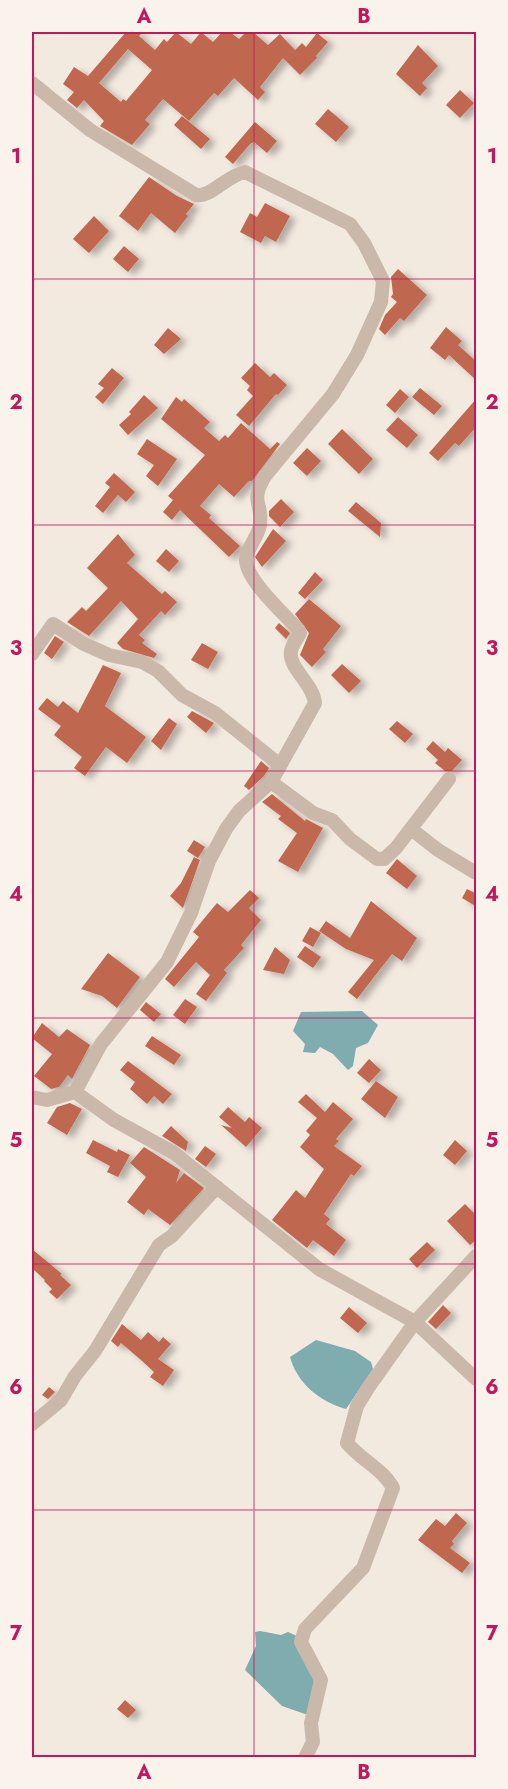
<svg xmlns="http://www.w3.org/2000/svg" width="508" height="1789" font-family="Jost,sans-serif">
<defs>
<filter id="shadow"><feDropShadow dx="6" dy="3.5" stdDeviation="3" flood-color="#0004"/></filter>
</defs>
<rect width="100%" height="100%" fill="#f2e9df"/>
<!-- water -->
<path fill="#7facae" d="M362 1011 378 1025 368 1043 356 1048 353 1066 348 1070 333 1054 320 1047 315 1053 303 1052 305 1044 293 1031 301 1012Z
M316 1340 355 1351 371 1362 373 1369 346 1409C320 1402 297 1383 290 1357Z
M260 1631 281 1635 288 1632 297 1636 316 1681 308 1715 282 1706 245 1670 256 1646 255 1632Z"/>
<!-- building -->
<path fill="#c0684f" fill-rule="evenodd" filter="url(#shadow)" d="M126 32H143L139 36 155 50 164 39 167 42 176 32 191 44 201 32 213 42 222 32H230L239 39 246 32H253L268 45 280 34 295 50 302 43 306 47 317 33 328 42 316 56 317 58 300 75 283 58 260 87 265 92 258 100 234 78 218 96 214 93 189 121 163 99 145 120 150 124 132 145 100 126 104 121 84 100 77 108 67 100 74 92 63 84 74 67 88 76ZM128 49 152 70 126 101 123 99 121 102 99 83Z
M418 45 438 66 422 83 427 88 420 96 396 74Z
M460 90 474 103 460 118 446 105Z
M328 109 349 127 336 142 315 124Z
M182 116 210 139 201 149 174 125Z
M255 122 277 141 267 153 254 142 250 144 233 164 225 157Z
M149 177 177 196 194 204 186 214 188 216 175 233 151 213 138 231 119 216Z
M265 203 290 216 276 242 265 236 261 243 240 232 250 213 257 217Z
M94 216 109 231 89 253 73 239Z
M124 246 139 259 128 272 113 259Z
M398 269 427 295 404 321 400 318 385 335 379 329 385 315 397 302 391 297 393 294 391 277Z
M446 327 462 341 458 345 477 362V381L449 355 445 360 430 348Z
M168 328 181 339 164 354 154 345Z
M255 363 270 377 274 373 287 385 278 395 276 394 249 426 236 415 253 396 247 390 250 386 241 378Z
M112 368 124 378 103 404 95 397 104 388 98 384Z
M420 388 442 406 434 415 412 397Z
M400 389 409 397 395 413 386 405Z
M144 395 158 408 128 435 119 425 131 414 129 412Z
M176 397 182 402 184 399 210 422 204 428 219 441 225 435 228 438 241 423 270 449 277 442 280 444 252 481H249L234 497 219 484 200 506 211 515 209 518 240 546 229 557 180 510 172 520 163 512 173 500 168 496 205 455 161 419Z
M477 398V426L459 446 455 443 438 461 429 453Z
M398 417 418 435 407 448 386 430Z
M342 429 373 459 359 474 328 444Z
M147 439 177 459 158 486 146 476 154 465 137 454Z
M307 448 321 461 307 476 293 463Z
M114 473 135 492 126 502 118 495 103 513 95 506 110 487 105 483Z
M281 499 294 512 280 527 269 516V511Z
M356 502 381 523 380 537 348 511Z
M273 529 286 541 262 567 255 557Z
M118 534 135 555 127 563 162 594 165 591 177 602 165 615 161 611 139 635 145 640 142 643 157 654 154 658 123 649 117 643 138 619 121 601 89 636 67 622 82 607 86 611 108 588 87 568Z
M166 549 179 561 169 572 156 561Z
M315 572 323 580 305 599 298 593Z
M309 599 341 626 323 649 326 652 312 667 300 655 309 633 295 614Z
M279 623 290 633 286 639 275 628Z
M55 636 64 642 52 659 44 653Z
M202 643 218 652 208 669 191 660Z
M342 664 361 681 349 693 331 675Z
M103 665 121 673 105 706 146 737 127 763 106 747 85 776 74 768 82 757 54 735 61 726 38 709 47 698 58 707 63 701 78 713Z
M192 711 214 723 206 733 187 717Z
M169 718 177 724 161 750 151 741Z
M397 721 413 734 405 743 389 729Z
M433 741 445 752 448 748 462 760 452 771H445L435 763 438 760 426 749Z
M261 761 269 768 264 776 249 790 244 786Z
M272 794 305 821 306 819 323 828 298 872 278 861 297 833 278 819 281 816 262 802Z
M194 840 205 847 198 858 187 851Z
M194 857 200 860 183 908 170 896 181 883Z
M397 859 417 876 407 889 386 873Z
M467 889 477 894V907L462 898Z
M250 890 259 898 249 908 261 920 241 945 244 948 224 970 227 973 206 1001 196 994 210 975 196 962 174 987 165 979 199 937 193 932 217 903 228 912Z
M371 901 417 938 402 961 392 954 357 999 348 992 374 960 346 949 319 931 326 921 350 938Z
M310 927 321 933 313 947 302 941Z
M305 946 321 957 313 968 297 957Z
M275 947 290 960 284 974 263 970Z
M108 953 140 977 117 1008 102 996 81 989Z
M185 999 197 1007 185 1024 173 1015Z
M146 1002 161 1014 154 1022 140 1010Z
M42 1023 59 1037 67 1029 90 1045 72 1079 68 1075 59 1087 51 1089 34 1076 52 1054 32 1038Z
M152 1036 181 1055 174 1065 145 1046Z
M369 1059 381 1070 369 1083 357 1073Z
M128 1061 172 1094 163 1104 154 1096 147 1104 130 1089 135 1082 120 1070Z
M376 1081 398 1097 385 1118 361 1099Z
M306 1094 325 1112 333 1102 353 1119 336 1139 339 1141 334 1146 362 1166 354 1176 351 1174 324 1214 330 1219 326 1224 346 1240 334 1256 313 1240 307 1248 272 1220 296 1190 305 1198 324 1169 300 1147 310 1135 306 1131 317 1118 298 1102Z
M70 1103 82 1109 67 1135 47 1123 57 1107Z
M228 1107 245 1122 249 1117 262 1128 246 1147 221 1125 232 1128 219 1117Z
M171 1126 188 1142 186 1151 162 1136Z
M93 1140 117 1152 118 1149 130 1155 118 1177 107 1172 110 1166 86 1153Z
M455 1140 467 1151 455 1165 443 1155Z
M205 1146 216 1154 206 1167 195 1159Z
M144 1147 180 1170 176 1183 184 1173 204 1188 170 1225 148 1209 144 1215 127 1202 146 1177 130 1163Z
M465 1204 477 1216V1239L470 1245 447 1221Z
M427 1242 435 1250 417 1268 409 1259Z
M32 1249 62 1274 60 1275 71 1285 57 1299 49 1292 52 1289 44 1281 45 1280 34 1270Z
M443 1305 451 1313 436 1329 428 1322Z
M349 1307 367 1323 358 1333 340 1318Z
M122 1324 141 1340 148 1332 159 1342 163 1337 171 1344 158 1359 174 1370 163 1386 150 1377 154 1372 141 1360 121 1343 118 1347 111 1341Z
M49 1387 55 1392 48 1399 42 1395Z
M456 1513 467 1523 452 1541 454 1544 450 1548 470 1563 462 1573 418 1540 436 1519 445 1526Z
M125 1700 136 1710 128 1718 117 1709Z"/>
<g fill="none" stroke-linecap="round" stroke-linejoin="round">
<!-- street -->
<path stroke="#cab9ab" stroke-width="14" d="M32 83 90 130 196 195C212 197 226 176 245 172L350 224 364 243 383 281 381 302 357 355 333 394 265 476C249 504 263 501 260 525 258 537 247 548 246 559 245 579 285 615 298 629L300 633C297 639 292 645 291 651 288 668 313 683 315 703L271 782 239 811 226 829 209 861 191 913 167 962 101 1044 75 1092 114 1120 174 1153 319 1269 415 1322 476 1379
M32 654 53 624 84 644 109 655 142 662 158 671 182 695 215 713 280 765
M271 782 313 813 332 820 350 839 377 859H384L396 848 449 779
M411 829 438 850 476 873
M32 1097 47 1100 75 1092
M32 1424 61 1400 75 1376 95 1351 159 1245 172 1236 217 1187
M305 1758 313 1742 311 1723 321 1680 301 1642 305 1629 363 1568 393 1488C383 1469 361 1460 347 1443L357 1406 368 1388 415 1322 476 1256"/>
</g>
<!-- grid -->
<path fill="none" stroke="#c2185b" stroke-width="1.5" stroke-opacity="0.55" d="M254 32V1758M32 279H476M32 525H476M32 771H476M32 1018H476M32 1264H476M32 1510H476"/>
<!-- border -->
<rect width="508" height="1789" fill="none" stroke="#f9f3eb" stroke-width="66"/>
<rect x="33" y="33" width="442" height="1723" fill="none" stroke="#c2185b" stroke-width="2"/>
<g font-size="20" text-anchor="middle" font-weight="bold" fill="#c2185b">
<text x="144" y="23">A</text>
<text x="364" y="23">B</text>
<text x="16" y="163">1</text>
<text x="492" y="163">1</text>
<text x="16" y="409">2</text>
<text x="492" y="409">2</text>
<text x="16" y="655">3</text>
<text x="492" y="655">3</text>
<text x="16" y="901">4</text>
<text x="492" y="901">4</text>
<text x="16" y="1147">5</text>
<text x="492" y="1147">5</text>
<text x="16" y="1394">6</text>
<text x="492" y="1394">6</text>
<text x="16" y="1640">7</text>
<text x="492" y="1640">7</text>
<text x="144" y="1779">A</text>
<text x="364" y="1779">B</text>
</g>
</svg>
